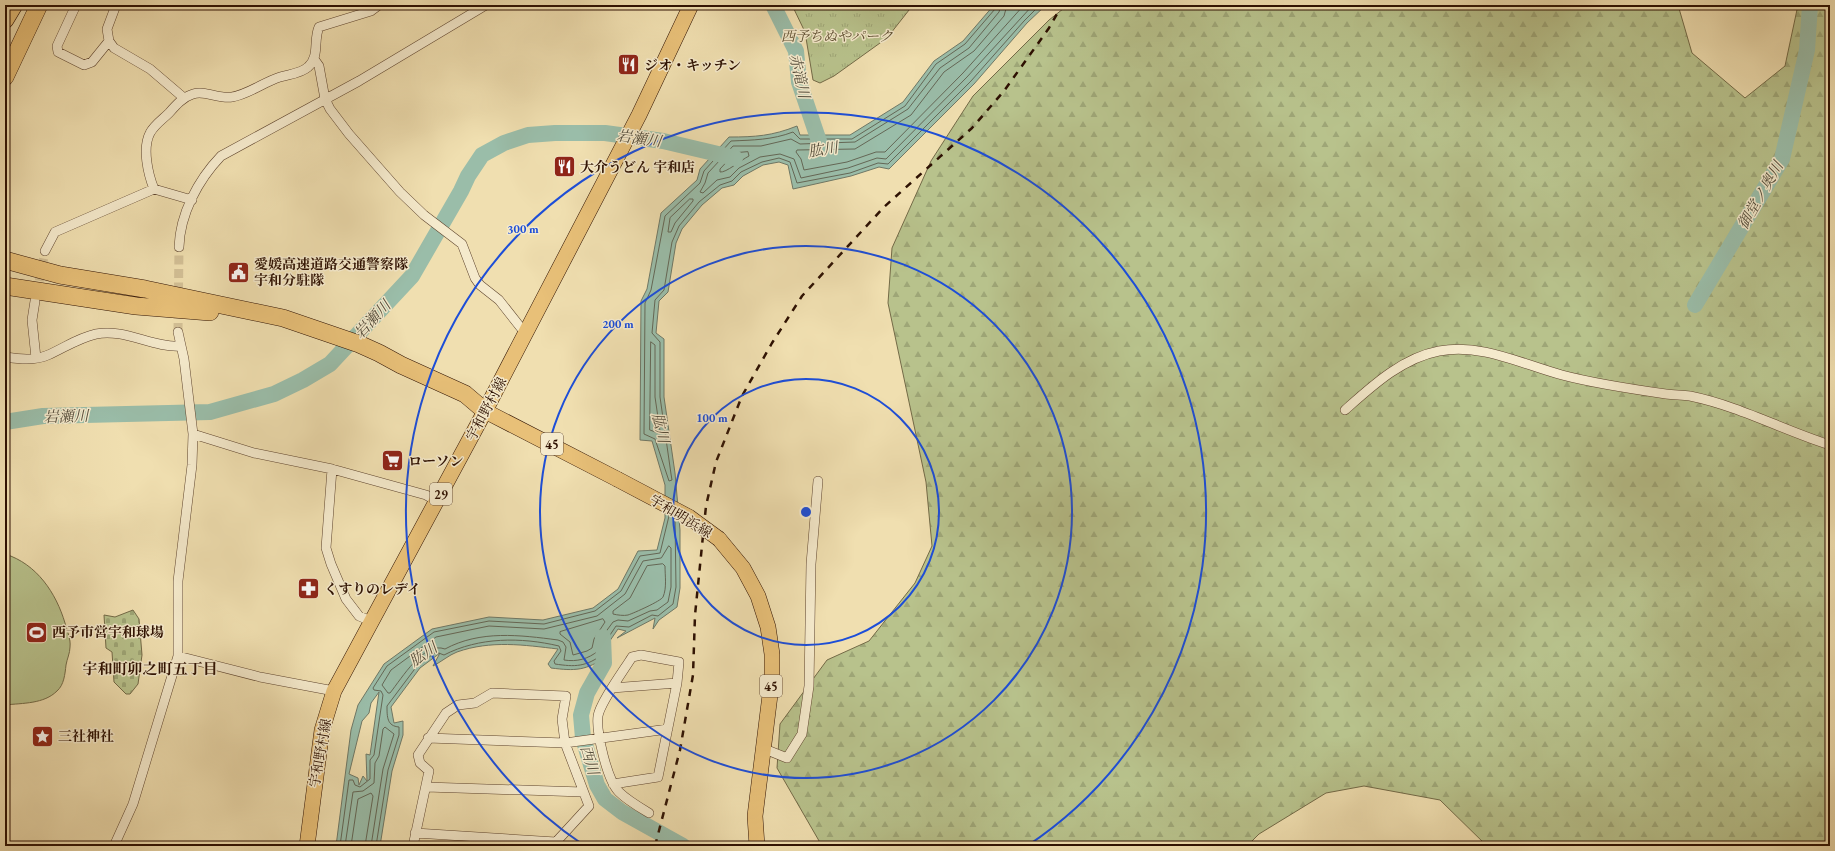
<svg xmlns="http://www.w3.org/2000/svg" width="1835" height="851" font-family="'EB Garamond','Noto Serif JP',serif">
<defs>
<pattern id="grass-tufts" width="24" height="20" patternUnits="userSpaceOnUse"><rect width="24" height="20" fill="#b8c28c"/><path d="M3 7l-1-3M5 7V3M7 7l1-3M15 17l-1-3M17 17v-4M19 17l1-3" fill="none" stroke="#9ea677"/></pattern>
<pattern id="forest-firs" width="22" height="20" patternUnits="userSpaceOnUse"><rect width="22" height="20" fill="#b8c28c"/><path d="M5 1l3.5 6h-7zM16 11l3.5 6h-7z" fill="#9ea677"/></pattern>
<pattern id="cemetery-stones" width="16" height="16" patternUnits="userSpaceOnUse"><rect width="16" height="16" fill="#b8c28c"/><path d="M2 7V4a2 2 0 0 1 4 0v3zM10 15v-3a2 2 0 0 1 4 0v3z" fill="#9ea677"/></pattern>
</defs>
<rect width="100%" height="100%" fill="#f0dfb0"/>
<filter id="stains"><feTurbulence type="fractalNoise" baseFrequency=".005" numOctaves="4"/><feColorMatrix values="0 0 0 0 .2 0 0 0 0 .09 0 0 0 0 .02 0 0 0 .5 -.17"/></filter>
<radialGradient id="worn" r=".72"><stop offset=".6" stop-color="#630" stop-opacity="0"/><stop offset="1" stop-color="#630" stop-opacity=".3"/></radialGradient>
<!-- grass -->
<path fill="url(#grass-tufts)" stroke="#736a47" d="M792 5H913L887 38 834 76 820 83 813 80 805 32Z"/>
<!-- forest -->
<path fill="url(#forest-firs)" stroke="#736a47" d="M1068 5H1678L1692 53 1745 98 1785 66 1798 5H1830V846H1487L1440 800 1364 786 1326 793 1259 834 1247 846H822L777 768 780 724 827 660 869 641 915 583 932 546 926 482 888 303 892 248 931 161 973 96 1049 20Z"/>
<!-- cemetery -->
<path fill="url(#cemetery-stones)" stroke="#736a47" d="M133 610 139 619 142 655 138 684 130 694H126L114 682 112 652 106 648 104 615 115 617Z"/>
<!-- pitch -->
<path fill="#b8c28c" stroke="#736a47" d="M5 554C37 564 56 593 65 623 67 631 71 639 70 647 70 653 67 659 66 665 65 674 64 685 57 691 44 704 23 703 5 705Z"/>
<!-- water -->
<path fill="#9abda9" stroke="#6f7866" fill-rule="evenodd" d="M994 5H1046L1027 23 974 84 889 169 879 167 851 176 793 189 788 165 779 162 763 165 743 176 734 185 722 188 702 205 682 229 676 243 668 292 659 301 656 333 664 339V397L675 473 680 530V588L677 607 659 620 653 629 655 618 617 638 626 631 618 629 607 645V656C586 671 575 671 551 668L548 664 558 649C524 645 491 640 457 652 449 655 441 662 433 666L440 653 420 668 391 707 394 723 403 721V735L392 771 380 846H336L351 730 358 705 384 664 432 629 489 617 543 620 593 608 618 589 638 551 657 550 665 518V485L652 441 640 440 641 301 647 289 661 213 697 180 700 169 729 137C755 137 772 136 797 126L800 135H850L903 102 934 61 963 41ZM379 692 370 755 366 754 367 781 363 776 359 785 358 778 349 774 362 721 369 713 371 703Z"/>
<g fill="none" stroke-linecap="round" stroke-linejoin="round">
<!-- shore -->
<path stroke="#646756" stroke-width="1" d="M996 5 995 9 965 44 936 64 905 106 852 139H800L793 132C772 140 753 140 731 141L704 171 700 183 665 216 651 290 645 303 644 434 655 439 669 481 672 480 671 474 660 397V342L652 333 655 300 664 290 672 242 679 226 699 202 720 185 732 181 741 172 762 162 779 158 790 162 797 183 850 173 878 163 888 164 971 81 1024 21 1040 5
M1001 5 999 12 969 48 940 68 908 109 855 142 800 144 791 139 761 146H733L708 173 705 183 700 192 703 193 717 180 730 177 739 168 760 157 780 154 794 159 801 178 848 168 877 158 886 159 967 77 1033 5
M1007 5 1004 16 974 51 944 72 911 115 855 149 797 150 796 152 801 159 804 170 847 162 876 152H885L963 73 1024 5
M748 152 749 156C741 160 726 173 720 172V169L735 153Z
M690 199H693V201L675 223 671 232H668L670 218Z
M651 342 655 345V397L660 431 658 433 650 430Z
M669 546 671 548V587L668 602 657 610 650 611 628 621 618 620 613 622 599 641 598 651C588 659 577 662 564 660L566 647 563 642 558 640C520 635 480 630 445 649 424 641 402 678 390 693H388L382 685 391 670 436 637 489 626 544 629 597 616 625 594 643 561 661 558Z
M663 564 665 566C665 576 667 588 663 597 661 601 634 613 628 615 624 616 617 615 613 614V611L630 598 647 566Z
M603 619 605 622 594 639 592 648 587 651 573 655 570 642 560 634V632Z
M340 846 349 780H353L355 785 360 787 370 779V760L374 755 383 695 381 691 374 690 373 688 387 666 434 632 489 621 544 624 595 611 621 591 640 556 660 553 669 516
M345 846 353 792 363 791 374 783 375 763 379 756 383 729 385 727 394 734 383 769 371 846
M351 846 358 799 371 793 373 796 365 846
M376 846 388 770 399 735V727C387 726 387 717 387 706L417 666 436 652 444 655C479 637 521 637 559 646L561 651 554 661 555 664C575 667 586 667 603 654L604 644 616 626 629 627 652 615 658 616 673 604 676 587 675 519"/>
<!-- river -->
<path stroke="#9abda9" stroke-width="16" d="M773 5 796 51 799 82 822 150
M1695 305 1782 159 1807 50 1810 5
M5 422 43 416 210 412 274 394 303 380 330 364 412 276 461 191 468 176 482 155 504 143 528 135 555 133H605L663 141 735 158
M603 637 604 663 587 693 581 715 583 738 597 785 605 799 622 812 683 846"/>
<!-- minor-tunnel -->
<path stroke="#d3c096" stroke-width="9" stroke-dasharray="9 4.5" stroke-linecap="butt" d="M37 294 45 251
M178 332 179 247"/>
<defs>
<path id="minor" d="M76 5 57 46 58 52 84 65 92 62 109 41
M116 5 107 29 109 41 114 48 150 69 184 98
M314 59 319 66 325 99 330 109 349 134 400 192 424 215 462 244 475 278 480 285 499 300 525 333
M154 189C148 174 142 148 150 133 154 125 163 119 169 113 176 105 183 97 193 94 205 90 218 99 232 97 249 94 264 82 280 77 289 74 300 74 308 67 320 56 313 41 319 27L371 11 379 5
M179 247C180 214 198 180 221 156L359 81 486 5
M45 251 55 232 154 189 192 200
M35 301 32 320 36 358
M5 357C19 359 34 361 48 355 64 348 78 338 96 334 124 328 153 348 181 346
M1345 410C1372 386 1402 358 1439 351 1482 343 1521 364 1562 375 1596 384 1631 389 1666 394 1674 395 1682 395 1690 396 1739 406 1783 430 1830 445
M193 434 254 453 332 469 426 495 437 501
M332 469 326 548 331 564 346 599 359 616 371 621
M178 656 260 677 334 691
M612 688 677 683
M428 738 565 743 668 729
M762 748 787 758 802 734 809 686 811 564 818 481
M613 784 658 777 677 683 679 662 641 655 632 657C624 670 600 703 598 716 596 732 607 780 619 792 627 800 639 807 649 813
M426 787 583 792
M415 833 556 842
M114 846 133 804 178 656V581L192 465 193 434 184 359 178 332
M413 846 429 771 420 763 418 755 446 713 458 705 475 703 492 693 566 696 562 719 565 743 589 806 556 842 558 846"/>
<path id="primary" d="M485 411 617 479
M719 539 743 568 758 596 768 627 772 654V679L755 816 757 846
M307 846 322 730 334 691 485 411 639 115 691 5"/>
<path id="motorway" d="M5 20 14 5
M5 77 39 5
M5 260 60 275 145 289 283 318 359 344 379 353 401 365 465 394 485 411
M5 286 136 306 210 312"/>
</defs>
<!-- minor casing -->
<use href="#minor" stroke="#5e442e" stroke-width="10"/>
<!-- primary casing -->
<use href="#primary" stroke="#2e1102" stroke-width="16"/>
<!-- motorway casing -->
<use href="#motorway" stroke="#2e1102" stroke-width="18"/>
<!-- minor -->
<use href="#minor" stroke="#f5eacc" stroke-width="9"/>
<!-- primary -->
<use href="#primary" stroke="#e8c078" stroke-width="15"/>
<!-- motorway -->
<use href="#motorway" stroke="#e8c078" stroke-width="17"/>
<!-- rail -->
<path stroke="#2e1102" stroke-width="2.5" stroke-dasharray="7 7" stroke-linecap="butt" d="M655 846 680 750 693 675 695 615 706 506 716 462 742 396 772 343 802 296 884 207 972 128 1004 91 1049 28 1062 5"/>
<defs>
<path id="primary-bridge" d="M617 479 689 517 719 539"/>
</defs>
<!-- primary-bridge casing -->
<use href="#primary-bridge" stroke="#2e1102" stroke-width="16" stroke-linecap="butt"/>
<!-- primary-bridge -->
<use href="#primary-bridge" stroke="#e8c078" stroke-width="15"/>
</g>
<!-- distance rings -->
<g fill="none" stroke="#1d4ed8" stroke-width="2">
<circle cx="806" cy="512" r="133"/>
<circle cx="806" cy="512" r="266"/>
<path d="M585 846A400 400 0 1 1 1027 846"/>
</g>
<!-- icons -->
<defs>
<symbol id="restaurant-square" viewBox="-11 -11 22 22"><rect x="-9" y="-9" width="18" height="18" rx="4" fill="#8f2418" stroke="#f5eacc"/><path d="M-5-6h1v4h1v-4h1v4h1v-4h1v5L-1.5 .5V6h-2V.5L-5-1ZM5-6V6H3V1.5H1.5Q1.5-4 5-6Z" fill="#fff"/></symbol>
<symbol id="civic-square" viewBox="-11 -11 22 22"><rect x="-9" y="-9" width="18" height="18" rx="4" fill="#8f2418" stroke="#f5eacc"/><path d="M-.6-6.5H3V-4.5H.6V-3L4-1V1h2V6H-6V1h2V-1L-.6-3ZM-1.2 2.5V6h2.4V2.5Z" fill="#fff"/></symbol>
<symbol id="supermarket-square" viewBox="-11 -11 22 22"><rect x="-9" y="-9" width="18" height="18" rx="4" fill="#8f2418" stroke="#f5eacc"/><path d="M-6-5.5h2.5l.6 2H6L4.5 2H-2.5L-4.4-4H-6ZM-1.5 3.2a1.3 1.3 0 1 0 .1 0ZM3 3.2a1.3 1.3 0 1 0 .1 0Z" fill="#fff"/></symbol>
<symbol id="pharmacy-square" viewBox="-11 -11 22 22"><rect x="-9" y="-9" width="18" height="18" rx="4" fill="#8f2418" stroke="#f5eacc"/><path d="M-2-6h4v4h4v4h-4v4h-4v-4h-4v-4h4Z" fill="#fff"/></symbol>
<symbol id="stadium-square" viewBox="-11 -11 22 22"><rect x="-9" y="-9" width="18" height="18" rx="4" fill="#8f2418" stroke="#f5eacc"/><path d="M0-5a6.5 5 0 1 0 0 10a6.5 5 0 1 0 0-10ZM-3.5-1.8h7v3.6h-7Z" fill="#fff"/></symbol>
<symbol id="sight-square" viewBox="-11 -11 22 22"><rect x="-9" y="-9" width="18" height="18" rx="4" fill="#8f2418" stroke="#f5eacc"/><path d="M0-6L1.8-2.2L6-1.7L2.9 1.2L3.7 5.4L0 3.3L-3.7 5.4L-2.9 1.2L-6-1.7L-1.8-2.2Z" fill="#fff"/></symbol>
</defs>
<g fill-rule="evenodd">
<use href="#restaurant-square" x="616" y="52" width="25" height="25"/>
<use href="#restaurant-square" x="552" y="154" width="25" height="25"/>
<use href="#civic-square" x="226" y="260" width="25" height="25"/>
<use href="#supermarket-square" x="380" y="448" width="25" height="25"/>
<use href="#pharmacy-square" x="296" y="576" width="25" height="25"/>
<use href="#stadium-square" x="24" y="620" width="25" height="25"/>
<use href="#sight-square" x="30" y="724" width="25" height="25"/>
</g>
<g text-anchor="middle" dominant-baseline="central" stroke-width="3" stroke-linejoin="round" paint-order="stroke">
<!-- shield labels -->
<g fill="#f5eacc" stroke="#6a523f" stroke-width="1">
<rect x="541" y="433" width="22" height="22" rx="3"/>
<rect x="430" y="483" width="22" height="22" rx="3"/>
<rect x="760" y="675" width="22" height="22" rx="3"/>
</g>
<g font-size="13" font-weight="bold" fill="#2e1102">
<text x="552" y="444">45</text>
<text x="441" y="494">29</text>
<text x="771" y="686">45</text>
</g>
<!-- park labels -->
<g font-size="14" font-style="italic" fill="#5e4f32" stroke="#f5eacc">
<text x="837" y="36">西予ちぬやパーク</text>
</g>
<!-- poi labels -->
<g font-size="14" font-weight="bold" fill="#2e1102" stroke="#f5eacc" text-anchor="start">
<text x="644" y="65">ジオ・キッチン</text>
<text x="580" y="167">大介うどん 宇和店</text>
<text x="254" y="264">愛媛高速道路交通警察隊<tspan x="254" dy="16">宇和分駐隊</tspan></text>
<text x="408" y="461">ローソン</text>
<text x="324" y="589">くすりのレデイ</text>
<text x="52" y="632">西予市営宇和球場</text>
<text x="58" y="736">三社神社</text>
</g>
<!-- street labels -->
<g font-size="14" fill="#2e1102" stroke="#f5eacc">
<text transform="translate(486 409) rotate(-62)">宇和野村線</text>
<text transform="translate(681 516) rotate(31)">宇和明浜線</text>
<text transform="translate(320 753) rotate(-80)">宇和野村線</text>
</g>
<!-- water labels -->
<g font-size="15" font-style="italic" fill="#544d3c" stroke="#f5eacc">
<text transform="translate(800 76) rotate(77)">赤滝川</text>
<text transform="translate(639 138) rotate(8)">岩瀬川</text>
<text transform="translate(823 149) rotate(-9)">肱川</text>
<text transform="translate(1760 195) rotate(-60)">御堂ノ奥川</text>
<text transform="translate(372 319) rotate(-47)">岩瀬川</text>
<text transform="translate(66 416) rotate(-2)">岩瀬川</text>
<text transform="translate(661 428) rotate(77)">肱川</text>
<text transform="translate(423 654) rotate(-34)">肱川</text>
<text transform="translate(590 760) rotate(73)">西川</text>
</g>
<!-- neighbourhood labels -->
<g font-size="15" font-weight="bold" fill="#2e1102" stroke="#f5eacc">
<text x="150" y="668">宇和町卯之町五丁目</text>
</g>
</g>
<circle cx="806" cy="512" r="6" fill="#1d4ed8" stroke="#f5eacc" stroke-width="2"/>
<g font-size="12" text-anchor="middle" font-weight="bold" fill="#1d4ed8" stroke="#f5eacc" stroke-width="3" stroke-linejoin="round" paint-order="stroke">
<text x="523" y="233">300 m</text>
<text x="618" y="328">200 m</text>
<text x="712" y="422">100 m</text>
</g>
<!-- margin -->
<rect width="1835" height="851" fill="none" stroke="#f0dfb0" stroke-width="20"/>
<rect x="6" y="6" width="1823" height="839" fill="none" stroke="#2e1102" stroke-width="2"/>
<rect x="10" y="10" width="1815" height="831" fill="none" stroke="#2e1102"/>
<rect width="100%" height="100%" filter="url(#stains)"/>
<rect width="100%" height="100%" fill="url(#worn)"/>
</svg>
